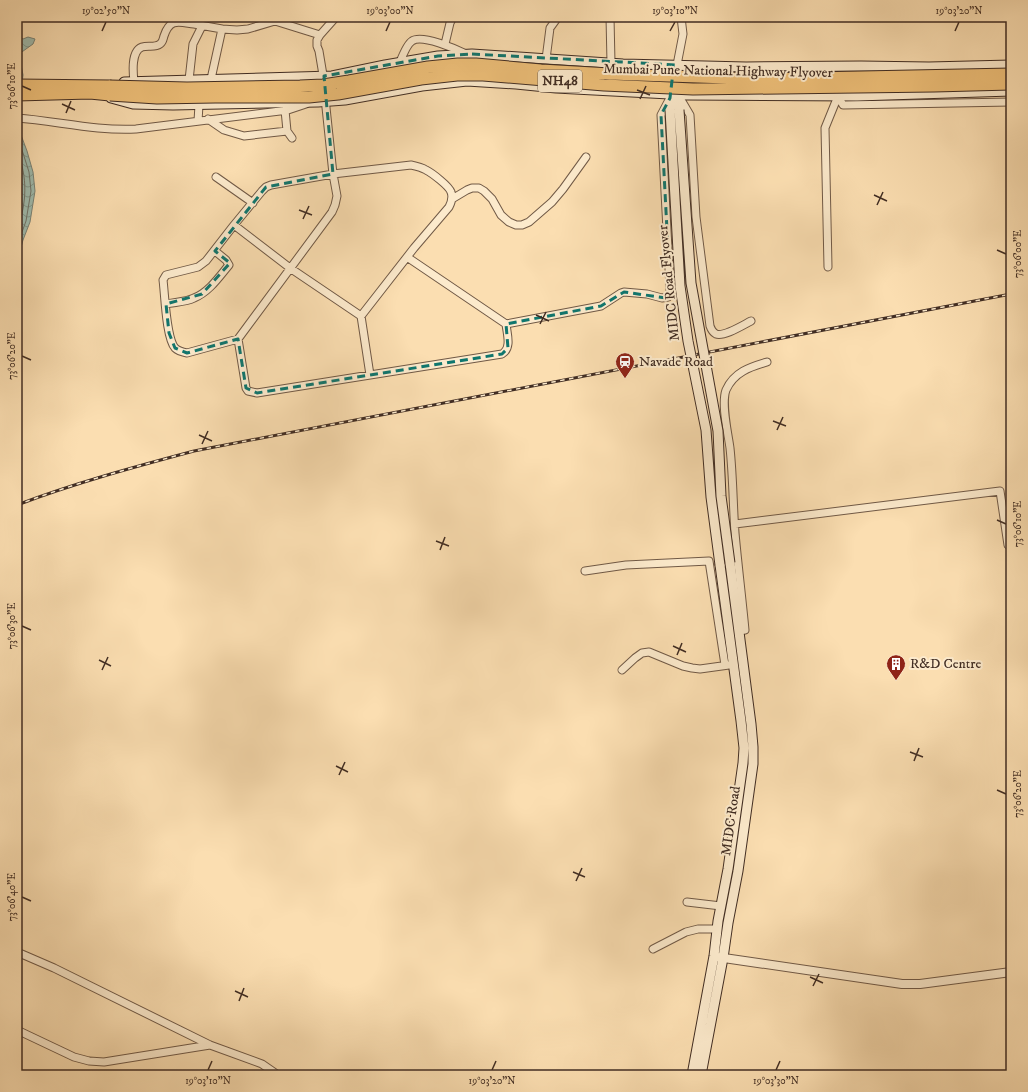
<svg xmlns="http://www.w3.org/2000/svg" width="1028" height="1092" font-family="'IM FELL DW Pica',serif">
<defs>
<pattern id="water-waves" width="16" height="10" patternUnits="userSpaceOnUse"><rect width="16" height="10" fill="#9fbcaf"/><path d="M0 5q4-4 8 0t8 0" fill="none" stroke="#83998e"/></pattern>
</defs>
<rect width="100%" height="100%" fill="#fbdeb1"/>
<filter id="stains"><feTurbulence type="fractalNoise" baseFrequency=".005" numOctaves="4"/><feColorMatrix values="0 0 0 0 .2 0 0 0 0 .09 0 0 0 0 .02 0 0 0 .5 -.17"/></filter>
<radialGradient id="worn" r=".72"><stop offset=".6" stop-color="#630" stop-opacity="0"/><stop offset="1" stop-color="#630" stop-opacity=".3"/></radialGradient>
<!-- water -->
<path fill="url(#water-waves)" stroke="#798377" d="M17 35 23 39 28 37 35 39 33 44 19 54 23 75 20 98 18 127 27 151 33 172 35 191 30 222 23 240 17 262Z"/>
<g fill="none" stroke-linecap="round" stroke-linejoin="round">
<!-- shore -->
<path stroke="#707469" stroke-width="1" d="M17 138 23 153 29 172 31 191 26 221 17 246
M17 151C28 177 27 203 17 230"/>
<defs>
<path id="minor" d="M188 17 194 24 222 29 237 30 248 29 275 21 320 35
M610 17 611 63
M445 44 450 23 453 17
M546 59 550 28 558 17
M400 62C402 57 407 44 412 41 422 34 456 49 466 54
M677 65 683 34 681 17
M211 79 222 29
M189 80 193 44 202 26
M134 81C133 73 131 51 142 47 148 45 155 48 160 44 163 42 163 39 164 36 170 18 178 22 194 24
M324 81 319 51 317 46V40L320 35 336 17
M838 96 843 105 1011 102
M325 98 333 174 337 196 335 205 332 212 238 339 246 388 248 391 257 393 502 354C512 348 507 334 506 324
M680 98 690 115 696 217 710 326C711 329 712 332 716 334 724 337 743 325 751 321
M285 110 287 131 292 138
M17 118C57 121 95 131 136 129L288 110 306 104
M208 119 224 130 244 136 287 131
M198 121 199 105
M216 177 253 203
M452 199 467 190 472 188H479L484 191 492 199 501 215 509 222 516 225H522L529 222 552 202 563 189 586 157
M234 225 290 268 361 316
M407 257 506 324 601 306 621 293 624 292 647 294 662 298 668 297 670 293V288L661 115 670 98
M828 267 825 128 838 96
M166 304C175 302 186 302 194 298 209 292 219 277 229 265L226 260 215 251
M238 339 187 353C182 352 178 351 175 348 166 338 165 295 163 280L166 275 198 267 206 261 234 225 262 191 266 187 271 185 333 174 411 165C416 166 421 167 426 170 432 173 449 186 451 192 453 197 451 203 449 207L414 248 361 316 370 375
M735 524 1000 491 1008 545
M585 571 626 565 709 561 725 665
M739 631 745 630C742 598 738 566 735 533 733 505 733 476 730 448 728 433 721 404 726 390 734 372 750 367 767 362
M622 670 635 658 642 653 649 652 683 666 692 668 700 669 729 665
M687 902 721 906
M653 949 686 932 698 929H717
M17 952 54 968 210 1045 262 1064 275 1073 276 1075
M17 1030 74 1057 89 1061 104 1062 210 1045"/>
<path id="tertiary" d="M717 957 902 984H920L1011 972"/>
<path id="secondary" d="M124 82 332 76 385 65 438 56 472 54 623 64 746 67 861 66 929 67 1011 65
M111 98 133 104 173 105 318 102 345 100 422 86 467 81 516 84 556 88 688 95 857 96 1011 91
M670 110 671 88
M679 110 680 89
M692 1075 714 956 718 921 728 869 743 763 744 748 741 721 720 565
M701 1075 723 958 728 923 738 871 753 764V747L751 724 730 563"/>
<path id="trunk" d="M17 85 110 86
M17 95 90 93 110 95"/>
</defs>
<!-- minor casing -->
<use href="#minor" stroke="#705946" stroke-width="9"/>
<!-- tertiary casing -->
<use href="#tertiary" stroke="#705946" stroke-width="10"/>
<!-- secondary casing -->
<use href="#secondary" stroke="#412d23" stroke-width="11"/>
<!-- trunk casing -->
<use href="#trunk" stroke="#412d23" stroke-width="13"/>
<!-- minor -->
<use href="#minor" stroke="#fceacc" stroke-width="7"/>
<!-- tertiary -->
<use href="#tertiary" stroke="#fceacc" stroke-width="8"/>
<!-- secondary -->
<use href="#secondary" stroke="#fceacc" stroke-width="9"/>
<!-- trunk -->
<use href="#trunk" stroke="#eebf78" stroke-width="11"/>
<defs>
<path id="rail" d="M17 505C75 483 134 467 194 451L1011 294"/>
</defs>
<!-- rail casing -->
<use href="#rail" stroke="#412d23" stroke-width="3"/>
<!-- rail -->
<use href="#rail" stroke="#fceacc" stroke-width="1.5" stroke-dasharray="4.5" stroke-linecap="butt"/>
<defs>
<path id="secondary-bridge" d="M670 110 680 286 688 341 706 430 711 497 720 565
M679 110 691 283 718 431 721 496 730 563"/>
<path id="trunk-bridge" d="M110 86 187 88 300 86 323 85 349 81 428 67 458 64H476L541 70 610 74 757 79 1011 74
M110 95 157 98 215 97H309L338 94 421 79 457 75H483L604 85 693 89 934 86 1011 84"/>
</defs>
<!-- secondary-bridge casing -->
<use href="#secondary-bridge" stroke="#412d23" stroke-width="11" stroke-linecap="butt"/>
<!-- trunk-bridge casing -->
<use href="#trunk-bridge" stroke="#412d23" stroke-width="13" stroke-linecap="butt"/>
<!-- secondary-bridge -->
<use href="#secondary-bridge" stroke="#fceacc" stroke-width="9"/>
<!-- trunk-bridge -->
<use href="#trunk-bridge" stroke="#eebf78" stroke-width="11"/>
</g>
<!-- marked area -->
<path fill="none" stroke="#0f766e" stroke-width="3" stroke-dasharray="8 5" stroke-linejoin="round" d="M472 54 677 65 673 72 670 98 661 115 670 288 666 298 624 292 601 306 506 324 508 348 502 354 257 393 246 388 238 339 187 353 175 348 169 333 166 304 202 294 230 263 215 251 266 187 333 174 324 76 438 56Z"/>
<!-- ticks -->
<path fill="none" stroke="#412d23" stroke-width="1.5" d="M102 31 106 22M386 31 390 22M670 31 675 22M955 31 959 22M22 86 31 90M637 90 650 95M640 99 646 86M62 104 75 110M66 113 71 101M874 195 887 201M877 205 883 192M299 210 312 215M303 219 309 206M997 250 1006 254M536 315 549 321M540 324 546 312M22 356 31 360M773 421 786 426M777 430 783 417M199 435 212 441M202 444 208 431M997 520 1006 524M436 541 449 546M440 550 445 537M22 626 31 630M673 646 686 652M677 655 682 643M99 660 111 666M102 670 108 657M910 752 923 757M914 761 919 748M336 766 348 772M339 775 345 762M997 790 1006 794M573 872 585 877M576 881 582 868M22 897 31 901M810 977 823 983M813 986 819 974M235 991 248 997M239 1001 244 988M208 1070 212 1061M492 1070 496 1061M776 1070 780 1061"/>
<!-- icons -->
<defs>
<symbol id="station-pin" viewBox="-11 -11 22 30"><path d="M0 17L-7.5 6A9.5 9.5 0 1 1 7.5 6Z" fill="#8f2418" stroke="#fceacc"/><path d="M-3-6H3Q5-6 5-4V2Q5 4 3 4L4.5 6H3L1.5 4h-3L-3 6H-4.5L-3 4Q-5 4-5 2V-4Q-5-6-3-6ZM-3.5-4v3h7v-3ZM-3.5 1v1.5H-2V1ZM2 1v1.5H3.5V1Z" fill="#fff"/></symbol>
<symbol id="building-pin" viewBox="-11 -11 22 30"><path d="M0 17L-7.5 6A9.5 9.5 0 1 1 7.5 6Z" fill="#8f2418" stroke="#fceacc"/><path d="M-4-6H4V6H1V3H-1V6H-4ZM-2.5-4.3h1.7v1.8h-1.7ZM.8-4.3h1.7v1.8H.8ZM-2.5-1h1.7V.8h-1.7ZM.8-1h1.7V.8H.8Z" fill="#fff"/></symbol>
</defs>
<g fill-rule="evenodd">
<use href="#station-pin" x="614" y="351" width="22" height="30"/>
<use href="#building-pin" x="885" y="653" width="22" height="30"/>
</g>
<g text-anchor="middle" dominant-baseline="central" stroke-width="4" stroke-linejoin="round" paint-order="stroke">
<!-- shield labels -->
<rect fill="#fceacc" stroke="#796656" stroke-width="1" x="538" y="70" width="44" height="22" rx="3"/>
<g font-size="13" font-weight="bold" fill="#412d23">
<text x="560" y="81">NH48</text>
</g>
<!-- street labels -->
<g font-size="14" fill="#412d23" stroke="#fceacc">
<text transform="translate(718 71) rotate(1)">Mumbai Pune National Highway Flyover</text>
<text transform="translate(669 283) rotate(-96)">MIDC Road Flyover</text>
<text transform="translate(731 821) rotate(-82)">MIDC Road</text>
</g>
<!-- poi labels -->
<g font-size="14" fill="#412d23" stroke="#fceacc" text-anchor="start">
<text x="639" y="362">Navade Road</text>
<text x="910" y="664">R&amp;D Centre</text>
</g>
</g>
<!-- margin -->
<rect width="1028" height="1092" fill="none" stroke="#fbdeb1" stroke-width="44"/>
<rect x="22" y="22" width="984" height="1048" fill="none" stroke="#412d23" stroke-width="1.5"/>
<g font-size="10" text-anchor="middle" fill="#412d23">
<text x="106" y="14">19°02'50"N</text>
<text x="390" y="14">19°03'00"N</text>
<text x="675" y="14">19°03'10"N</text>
<text x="959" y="14">19°03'20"N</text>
<text transform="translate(11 86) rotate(-90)" y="4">73°06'10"E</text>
<text transform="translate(1017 254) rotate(-90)" y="4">73°06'00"E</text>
<text transform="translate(11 356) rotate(-90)" y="4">73°06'20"E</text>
<text transform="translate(1017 524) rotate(-90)" y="4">73°06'10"E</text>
<text transform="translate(11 626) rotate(-90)" y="4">73°06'30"E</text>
<text transform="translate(1017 794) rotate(-90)" y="4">73°06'20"E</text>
<text transform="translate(11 897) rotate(-90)" y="4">73°06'40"E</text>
<text x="208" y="1084">19°03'10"N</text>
<text x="492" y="1084">19°03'20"N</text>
<text x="776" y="1084">19°03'30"N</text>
</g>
<rect width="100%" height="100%" filter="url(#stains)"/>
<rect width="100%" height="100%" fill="url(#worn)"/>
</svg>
